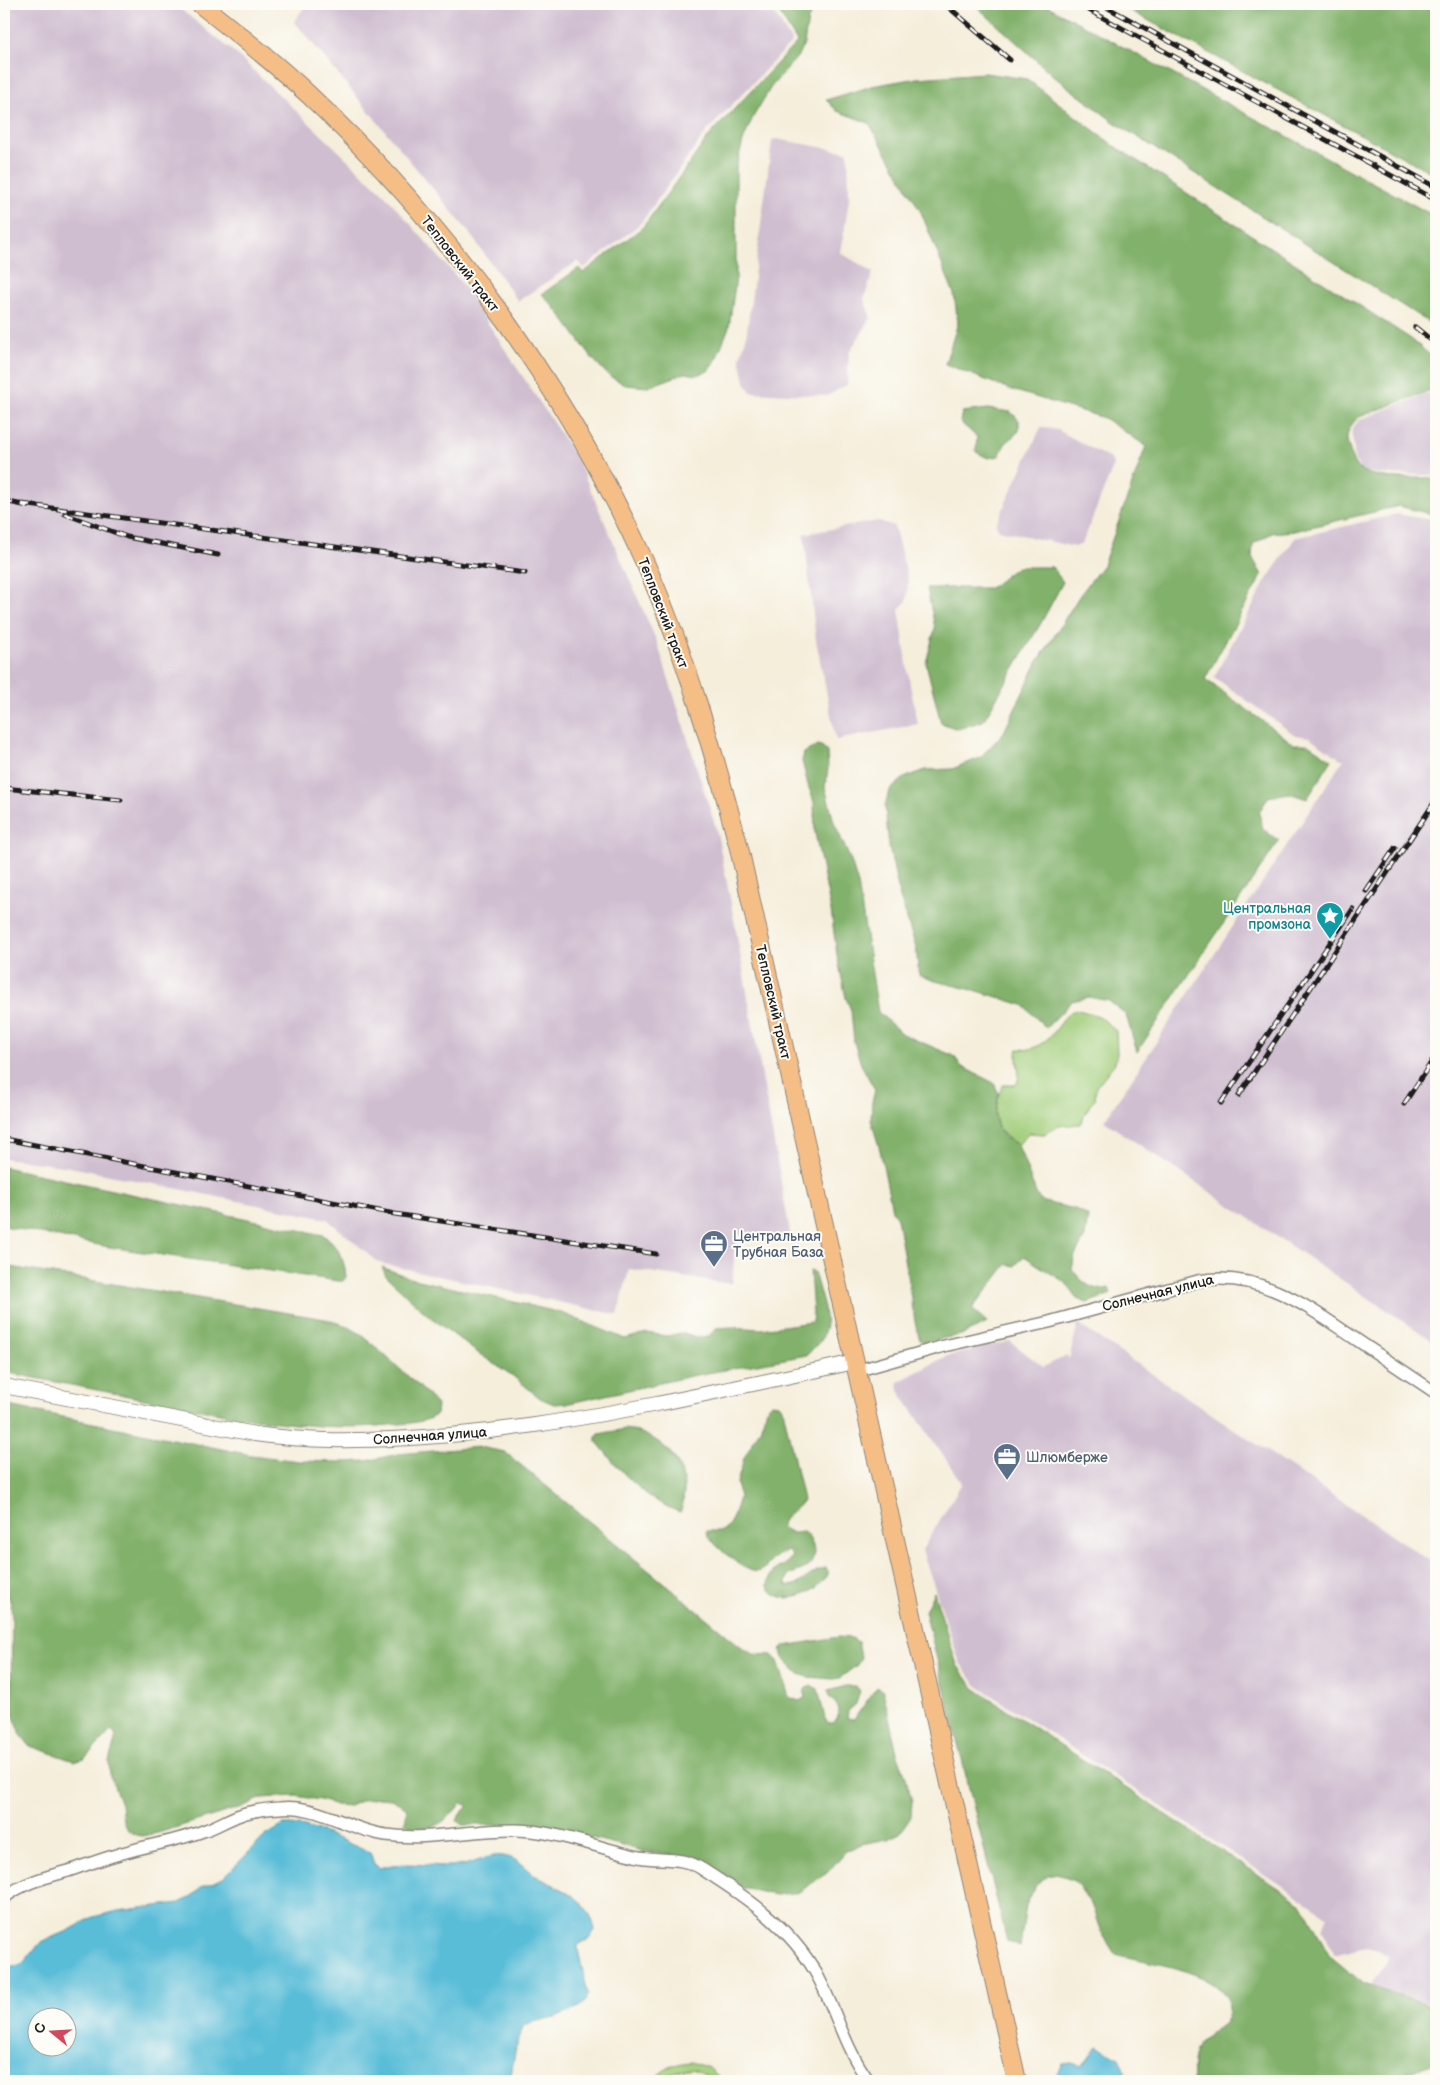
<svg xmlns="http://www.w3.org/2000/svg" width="1440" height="2085" font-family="'Balsamiq Sans',sans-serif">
<rect width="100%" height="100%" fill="#fdfcf7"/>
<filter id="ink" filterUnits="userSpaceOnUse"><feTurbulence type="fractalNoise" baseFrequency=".02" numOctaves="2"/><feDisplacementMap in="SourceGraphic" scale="10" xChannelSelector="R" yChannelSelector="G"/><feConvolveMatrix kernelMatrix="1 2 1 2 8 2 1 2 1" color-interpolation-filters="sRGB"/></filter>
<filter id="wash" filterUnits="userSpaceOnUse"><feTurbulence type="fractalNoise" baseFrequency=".0096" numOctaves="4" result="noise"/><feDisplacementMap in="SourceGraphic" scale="20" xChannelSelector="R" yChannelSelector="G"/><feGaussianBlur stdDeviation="1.12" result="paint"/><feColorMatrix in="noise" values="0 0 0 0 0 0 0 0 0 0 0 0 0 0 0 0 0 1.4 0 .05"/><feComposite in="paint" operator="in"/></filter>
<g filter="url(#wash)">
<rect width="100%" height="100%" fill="#f5eedb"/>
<!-- industrial -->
<path fill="#cfbdd0" d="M4 4H174L234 52 385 195 460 281 577 459 657 642 716 828 731 903 791 1238 736 1235 732 1284 629 1269 618 1315 379 1263 327 1219 70 1167 4 1158Z
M307 4H769L792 42 707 131 640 224 584 268 578 261 518 301 468 231 294 21Z
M776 139 848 152 849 199 841 253 873 272 864 299 871 318 849 353 847 385 827 396 751 392 745 382 740 358 746 338 772 141Z
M1427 393 1436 395V475L1378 474 1364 471 1355 461 1352 429 1359 420Z
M1041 427 1058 430 1112 460 1113 467 1082 544 1075 547 999 530 996 524Z
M1397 514 1426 519 1436 515V1343L1104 1121 1344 759H1341L1309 737 1295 735 1214 677 1267 579 1295 538Z
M878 521 894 526 908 579 907 601 899 609 910 685 918 724 836 740 816 640 804 534Z
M1078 1324 1436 1565V2007L1371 1986 1388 1956 1379 1950 1366 1947 1335 1955 1322 1929 1328 1916 976 1685 960 1663 922 1550 962 1483 899 1391 898 1382 947 1356 1010 1341 1043 1367 1067 1356 1069 1359Z"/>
<!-- green -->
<path fill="#a2ce7b" stroke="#5f754c" d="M1078 1010 1099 1016 1116 1031 1117 1054 1115 1063 1096 1087 1095 1100 1090 1105 1080 1124 1059 1126 1044 1134 1028 1133 1018 1145C991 1129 991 1113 1003 1085H1016C1023 1075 1014 1061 1018 1049 1021 1049 1027 1050 1030 1049 1041 1046 1051 1037 1058 1027 1065 1019 1066 1011 1078 1010Z
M691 2062 709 2068 724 2081C711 2081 702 2069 688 2069 673 2069 665 2081 652 2081 663 2069 674 2063 691 2062Z"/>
<!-- forest -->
<path fill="#81b16b" stroke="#4e6644" d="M774 4H819L808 19 804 44 798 56 771 87 753 117 743 141 736 168V278L729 327 715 362 708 371 697 375 685 373 648 387 626 385 609 376 592 358 560 314 542 294 579 268 583 273 643 227 710 135 797 42Z
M974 4H1044L1436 217V327L1114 122 1056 78Z
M1119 4H1436V175L1140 16Z
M985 73 1027 79 1113 145 1411 339 1436 360V393L1428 391 1359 417C1349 426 1344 435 1349 448 1351 452 1352 459 1354 463 1366 483 1415 477 1436 478V512L1430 514 1399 506 1294 531 1272 533 1253 544 1252 557 1262 575 1205 679 1294 744H1308L1332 760 1307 799 1289 793 1268 797 1259 813 1263 829 1279 841 1137 1052 1126 1015 1109 1001 1089 997 1072 1001 1046 1028 1023 1005 981 992 935 981 919 975 916 948 900 897 889 847 885 806 889 791 904 778 925 770 952 769 980 758 1004 732 1037 663 1080 595 1103 565 1146 446 1104 418 1009 389 945 364 958 323 954 294 921 212 869 123 837 111 826 100 872 86 917 78Z
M988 409 1011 412 1019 420V431L1005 444 999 456 988 458 976 452 977 437 960 422 962 412Z
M1017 567H1052L1063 582 1041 623 983 721 958 729 941 723 926 663 935 628 927 588H990Z
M818 745 823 747 827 752 828 769 825 787 834 822 851 861 858 884 878 1012 902 1034 954 1056 962 1067 994 1083 999 1094 995 1115 998 1129 1006 1138 1018 1145 1037 1196 1044 1202 1075 1209 1088 1216 1085 1237 1075 1255 1072 1269C1081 1281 1093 1293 1109 1288L1111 1294 1087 1303 1077 1299 1066 1283 1024 1256 1015 1266 1007 1264 972 1309 987 1322 985 1324 961 1335 925 1342 920 1340 916 1327 897 1218 892 1210 880 1150 871 1120 872 1102 875 1090 861 1064 854 1042 851 1010 846 998 837 955 831 911 815 833 814 802 808 785 802 761 804 753Z
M4 1167 323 1235C337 1242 345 1261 346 1277L343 1281H338L109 1247 4 1226Z
M4 1266 325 1319 345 1325 361 1334 420 1387 437 1405 436 1415C422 1424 406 1423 389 1425 317 1432 246 1418 175 1405 118 1394 61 1383 4 1372Z
M382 1267 410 1278 562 1313 625 1339 647 1333 667 1336 684 1333 697 1337 709 1336 716 1328 732 1327 761 1329 812 1322 813 1313 810 1271 814 1272 824 1308 826 1325 822 1339 807 1355 691 1376 570 1403 554 1404 540 1398 513 1376 475 1351 429 1316 386 1276Z
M772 1403 779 1404 783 1409 803 1500C797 1510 784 1515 781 1526 787 1535 794 1533 803 1532 814 1539 819 1559 807 1567 802 1571 794 1572 788 1576L786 1583 787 1586C802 1587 812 1569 826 1568L828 1570C825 1592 779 1611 768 1586 770 1564 783 1571 792 1556L788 1551C775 1553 771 1565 760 1571 749 1577 714 1545 708 1536L707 1531H722L728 1526 732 1519 739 1498 737 1483 744 1458 760 1429 768 1406Z
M4 1405 251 1455 299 1461 341 1462 367 1461 397 1454 480 1447 505 1452 739 1645 753 1654 772 1655 778 1661 789 1697 799 1701 805 1698 804 1693 806 1688 812 1686 818 1689 825 1719 828 1723H833C843 1713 839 1705 829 1697L828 1691 846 1686H856L860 1691 856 1704 848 1711 847 1718 854 1719 877 1687 883 1691 897 1753 905 1774 912 1801 911 1817 900 1833 888 1839 861 1844 846 1851 827 1873 799 1892 776 1895 737 1887 693 1858 643 1851 556 1829 527 1825H462L457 1821 460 1814 469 1805 461 1804C446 1819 442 1827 420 1828 414 1828 409 1827 405 1822L407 1811 406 1807 391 1799 379 1798 363 1800 350 1806 336 1805 320 1800 296 1796 276 1797 262 1798 242 1807 158 1833 143 1836 136 1835 128 1830 123 1821 121 1804 110 1776 109 1761 116 1737 112 1730 85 1758 74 1761 30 1746 21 1735 14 1717 11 1697 12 1613 10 1601 4 1587Z
M625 1429C658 1434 686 1458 684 1493 683 1499 684 1506 680 1512 644 1500 619 1469 596 1441V1437L599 1434Z
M934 1592 957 1665 974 1688 1302 1904 1330 1956 1364 1984 1436 2008V2061L1392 2081H1193C1192 2065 1192 2051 1203 2038 1209 2033 1216 2030 1222 2025 1227 2021 1229 2014 1229 2008 1229 1971 1142 1962 1115 1954L1102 1933 1094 1909 1076 1882 1057 1873 1048 1875 1036 1885 1026 1905 1020 1947 1007 1941 925 1611Z
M838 1637 852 1638 858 1642 861 1657 857 1665 840 1678 833 1679 808 1677 799 1674 783 1658 781 1650 785 1646Z"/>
<!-- water -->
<path fill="#5abdd8" stroke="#3b6c7a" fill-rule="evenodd" d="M284 1825C314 1824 342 1842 370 1852L374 1864 380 1868C408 1859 436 1869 464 1865 479 1862 492 1852 508 1857 520 1860 526 1870 536 1876 563 1891 588 1896 595 1930L589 1939 578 1945V1950L588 1994 586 2001C564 2021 547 2015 523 2026L515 2052 510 2081H4V1976L8 1969 23 1963 41 1942 68 1931 93 1917 118 1911 179 1903 190 1898 202 1887 223 1878 265 1836ZM38 2018H68V2048H38Z
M1098 2046 1119 2058 1129 2081H1058L1057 2073 1062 2064 1072 2063 1080 2066C1089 2061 1091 2053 1098 2046Z"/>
</g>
<g filter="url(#ink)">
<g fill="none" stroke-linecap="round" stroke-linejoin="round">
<defs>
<path id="minor" d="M856 1371 944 1346 1049 1322 1198 1281C1259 1270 1307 1306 1354 1338 1381 1356 1409 1375 1436 1393
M4 1898C22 1883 46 1877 68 1871 89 1864 110 1856 130 1851 154 1844 180 1840 203 1831 216 1827 228 1819 240 1815 252 1810 267 1809 280 1808 318 1804 348 1830 386 1835 429 1841 473 1829 516 1830 559 1831 597 1848 639 1857 661 1861 683 1856 702 1869 745 1896 790 1927 816 1973 836 2009 844 2048 869 2081"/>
<path id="tertiary" d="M4 1386 255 1434C311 1442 354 1441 410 1438 495 1433 573 1420 657 1404 723 1390 789 1377 854 1362"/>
<path id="primary" d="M200 4C238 34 275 63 310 96 450 228 567 390 646 565 686 655 714 753 739 848L1017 2081"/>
</defs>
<!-- minor casing -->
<use href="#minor" stroke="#88857c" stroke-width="14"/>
<!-- tertiary casing -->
<use href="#tertiary" stroke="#88857c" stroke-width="16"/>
<!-- primary casing -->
<use href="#primary" stroke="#88857c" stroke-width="20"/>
<!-- minor -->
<use href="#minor" stroke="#fff" stroke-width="11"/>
<!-- tertiary -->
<use href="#tertiary" stroke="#fff" stroke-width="14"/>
<!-- primary -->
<use href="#primary" stroke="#f6be87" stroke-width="18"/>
<defs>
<path id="rail" d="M945 4 1010 60
M1078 4 1436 200
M1101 4 1436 187
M1415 327 1436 344
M4 501 28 506
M22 504 525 573
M65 514 127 537 218 555
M4 788 121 800
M1366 891 1395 848
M1239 1095 1436 800
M1221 1103 1353 909
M1404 1104 1436 1055
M4 1139 395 1214 656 1254"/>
</defs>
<!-- rail casing -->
<use href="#rail" stroke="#1c1c1c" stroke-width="5"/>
<!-- rail -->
<use href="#rail" stroke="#fdfcf7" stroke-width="3" stroke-dasharray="9" stroke-linecap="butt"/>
</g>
</g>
<!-- icons -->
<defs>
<symbol id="sight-pin" viewBox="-11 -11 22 30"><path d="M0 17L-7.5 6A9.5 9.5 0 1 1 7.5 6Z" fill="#0f9aa8" stroke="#fdfcf7"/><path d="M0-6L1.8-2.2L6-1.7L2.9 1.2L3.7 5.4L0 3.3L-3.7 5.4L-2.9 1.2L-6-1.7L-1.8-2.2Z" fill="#fff"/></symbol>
<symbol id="office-pin" viewBox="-11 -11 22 30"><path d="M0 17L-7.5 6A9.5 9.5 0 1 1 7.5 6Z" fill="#5c6f8a" stroke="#fdfcf7"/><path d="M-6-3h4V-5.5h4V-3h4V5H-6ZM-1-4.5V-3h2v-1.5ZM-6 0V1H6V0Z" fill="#fff"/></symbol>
</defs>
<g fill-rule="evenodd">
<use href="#sight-pin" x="1314" y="900" width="32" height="43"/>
<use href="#office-pin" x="698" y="1228" width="32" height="43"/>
<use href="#office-pin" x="991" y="1441" width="32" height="43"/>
</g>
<g text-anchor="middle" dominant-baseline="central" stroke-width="4" stroke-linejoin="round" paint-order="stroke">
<!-- street labels -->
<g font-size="14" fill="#1c1c1c" stroke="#fdfcf7">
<text transform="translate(460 264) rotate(52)">Тепловский тракт</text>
<text transform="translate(663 613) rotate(69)">Тепловский тракт</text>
<text transform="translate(773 1002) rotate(77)">Тепловский тракт</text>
<text transform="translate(1158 1293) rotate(-14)">Солнечная улица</text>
<text transform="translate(430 1436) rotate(-4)">Солнечная улица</text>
</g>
<!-- culture labels -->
<g font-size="14" fill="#0d838f" stroke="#fdfcf7" text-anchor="end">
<text x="1311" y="908">Центральная<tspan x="1311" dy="16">промзона</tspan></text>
</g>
<!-- service labels -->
<g font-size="14" fill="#4e5e75" stroke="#fdfcf7" text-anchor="start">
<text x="733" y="1236">Центральная<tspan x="733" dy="16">Трубная База</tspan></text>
<text x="1026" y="1457">Шлюмберже</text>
</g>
</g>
<!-- margin -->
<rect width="1440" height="2085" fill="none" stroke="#fdfcf7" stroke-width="20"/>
<!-- north arrow -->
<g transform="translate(52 2032) rotate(288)"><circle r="24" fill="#fdfcf7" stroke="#a3a29f"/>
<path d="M0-4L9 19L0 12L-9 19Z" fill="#d1495b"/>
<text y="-8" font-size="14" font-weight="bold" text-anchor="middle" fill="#1c1c1c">С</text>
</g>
</svg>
